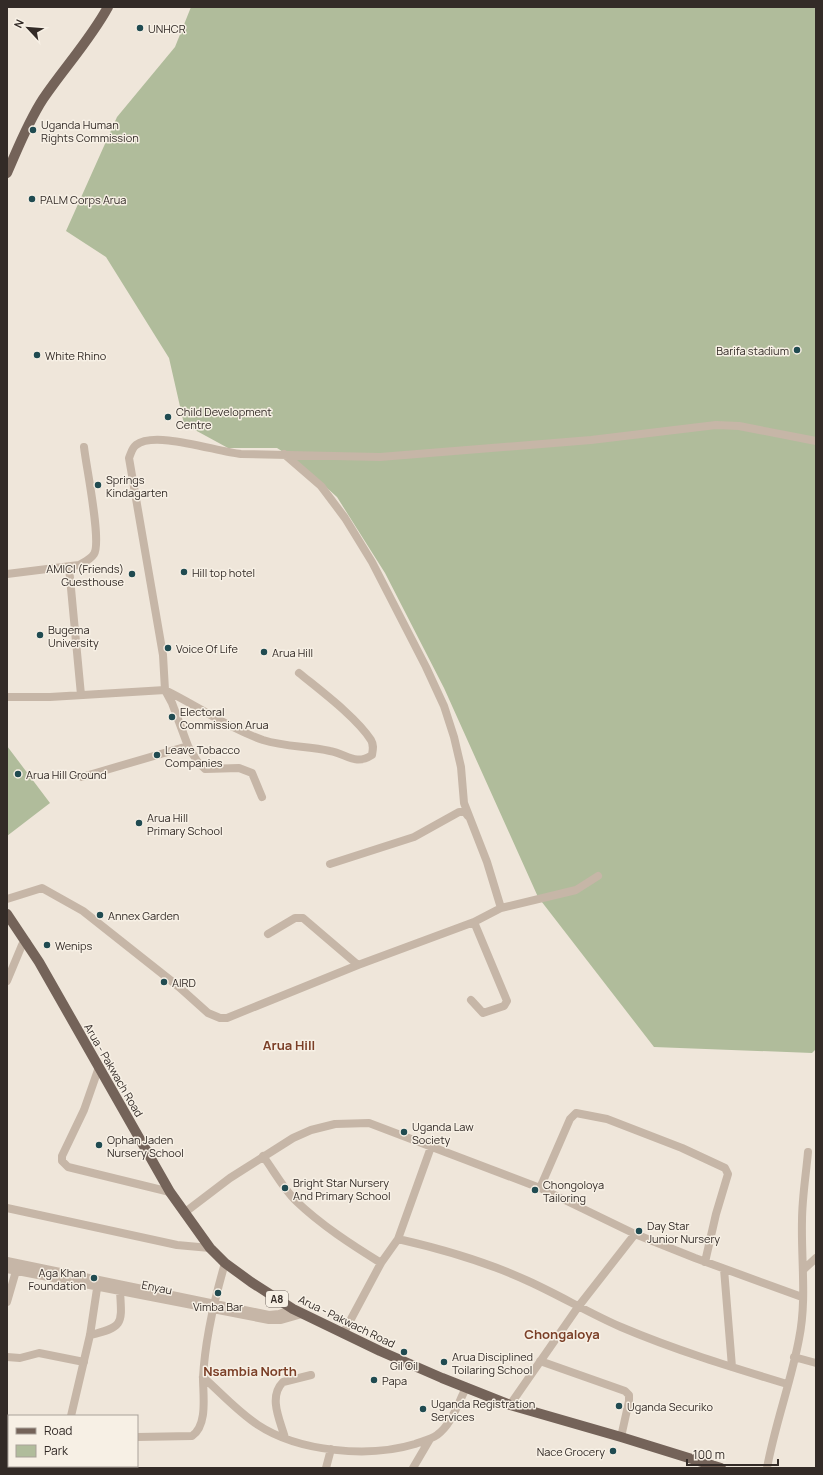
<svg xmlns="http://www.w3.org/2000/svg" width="823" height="1475" font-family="Manrope,sans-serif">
<rect width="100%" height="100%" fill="#efe6da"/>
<!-- green -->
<path fill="#b0bc9b" d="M191 7H816V1049L812 1053 654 1047 538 897 444 688 385 573 337 497 296 460 277 448H228L184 424 169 358 106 257 66 231 117 117 175 47Z
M7 746 50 803 7 836Z"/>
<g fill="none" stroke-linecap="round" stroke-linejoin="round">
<!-- minor -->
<path stroke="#c6b6a7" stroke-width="8" d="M284 454 321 486 345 518 372 562 426 667 444 706 454 737 461 767 464 803 487 862 501 908
M69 567 81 695
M7 574 79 565C84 562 90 560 94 554 102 542 86 466 84 447
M165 690C198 706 228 728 263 740 285 747 307 746 330 751 347 754 355 766 372 755 373 749 374 745 371 740 356 717 321 691 299 673
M7 697H50L165 690 163 655 129 458C131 453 132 448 136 445 155 430 217 452 241 454L380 457 591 440 716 425 739 426 816 441
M188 746 197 761 205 769 239 768 252 773 262 797
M82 777 188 746 172 703 165 690
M330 864 414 837 459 812H465L468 816
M7 899 42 888 83 911 179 987 208 1013 220 1018H227L358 965 474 922 501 908 576 890 598 876
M268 934 295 918H303L358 965
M7 981 22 945 27 942
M471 1000 483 1013 504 1006 507 1001 474 922
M99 1067 84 1110 62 1156V1161L68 1167 170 1192
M263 1156C274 1171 283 1188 296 1201 321 1225 352 1245 381 1263
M540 1188 570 1119 576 1113 607 1119 682 1148 725 1168 728 1174 716 1214 705 1262
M7 1208 177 1245 210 1248
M184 1213 230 1178 293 1138 311 1130 335 1124 369 1123 540 1188 635 1234 695 1258 802 1297
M398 1239C442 1249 487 1262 528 1281 559 1295 589 1313 621 1327 675 1350 731 1367 787 1384
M7 1261 269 1315 279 1314 293 1309
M7 1269 269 1320H281L302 1314
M724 1269 732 1367
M803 1270 816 1258
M7 1302 16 1271
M343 1334 381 1263 398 1239 431 1147
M90 1335C124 1327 122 1324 120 1291
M7 1357 20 1358 39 1353 84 1362
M794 1357 816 1363
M540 1361 625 1391 629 1395V1401L621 1437
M203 1377C221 1393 238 1412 258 1425 299 1452 369 1458 415 1444 423 1441 431 1439 437 1435 452 1424 458 1403 466 1388
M510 1405 578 1307 635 1234
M71 1416 90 1335 98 1282
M7 1429 9 1430
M137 1437 192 1436C208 1425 203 1395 203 1378 205 1339 214 1301 225 1263
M285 1438C280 1420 268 1397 283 1382L311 1375
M58 1466 59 1468
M32 1468 33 1466
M326 1468 331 1449
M413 1468 430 1439
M767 1468C775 1424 791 1382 799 1339 807 1300 801 1260 802 1221 802 1198 806 1175 808 1152"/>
<!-- major -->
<path stroke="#746359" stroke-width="10" d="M7 173C18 148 28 122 43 99 64 68 90 40 108 7
M7 914 39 962 170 1192 210 1248 225 1263 251 1282 293 1309 380 1351 442 1378 510 1405 621 1437 721 1468"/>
</g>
<!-- markers -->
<g fill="#204b51" stroke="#f7f0e5" stroke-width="1.5">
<circle cx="140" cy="28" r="4"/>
<circle cx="33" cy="130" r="4"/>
<circle cx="32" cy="199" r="4"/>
<circle cx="797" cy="350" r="4"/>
<circle cx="37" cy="355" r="4"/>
<circle cx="168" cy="417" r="4"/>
<circle cx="98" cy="485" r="4"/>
<circle cx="184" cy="572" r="4"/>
<circle cx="132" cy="574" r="4"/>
<circle cx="40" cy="635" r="4"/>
<circle cx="168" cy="648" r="4"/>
<circle cx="264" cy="652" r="4"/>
<circle cx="172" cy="717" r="4"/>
<circle cx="157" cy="755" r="4"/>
<circle cx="18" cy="774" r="4"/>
<circle cx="139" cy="823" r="4"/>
<circle cx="100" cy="915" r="4"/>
<circle cx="47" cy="945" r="4"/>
<circle cx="164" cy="982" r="4"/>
<circle cx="404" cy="1132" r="4"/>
<circle cx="99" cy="1145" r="4"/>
<circle cx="285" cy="1188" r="4"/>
<circle cx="535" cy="1190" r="4"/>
<circle cx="639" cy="1231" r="4"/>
<circle cx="94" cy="1278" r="4"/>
<circle cx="218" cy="1293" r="4"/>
<circle cx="404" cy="1352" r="4"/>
<circle cx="444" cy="1362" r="4"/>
<circle cx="374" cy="1380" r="4"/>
<circle cx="619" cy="1406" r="4"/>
<circle cx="423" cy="1409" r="4"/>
<circle cx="613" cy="1451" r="4"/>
</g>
<g text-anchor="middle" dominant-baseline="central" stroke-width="3" stroke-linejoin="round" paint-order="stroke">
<!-- shield labels -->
<rect fill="#f7f0e5" stroke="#6e6660" stroke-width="1" x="266" y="1291" width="22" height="16" rx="3"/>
<g font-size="10" font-weight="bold" fill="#332b27">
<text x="277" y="1299">A8</text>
</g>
<!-- poi labels -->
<g font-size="11" fill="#332b27" stroke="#f7f0e5" text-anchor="start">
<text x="148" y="28">UNHCR</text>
<text x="41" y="124">Uganda Human<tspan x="41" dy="13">Rights Commission</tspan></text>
<text x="40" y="199">PALM Corps Arua</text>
<text x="789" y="350" text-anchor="end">Barifa stadium</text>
<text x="45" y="355">White Rhino</text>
<text x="176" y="411">Child Development<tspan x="176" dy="13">Centre</tspan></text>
<text x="106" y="479">Springs<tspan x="106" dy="13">Kindagarten</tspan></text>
<text x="124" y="568" text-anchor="end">AMICI (Friends)<tspan x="124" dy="13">Guesthouse</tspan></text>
<text x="192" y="572">Hill top hotel</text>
<text x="48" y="629">Bugema<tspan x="48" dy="13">University</tspan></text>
<text x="176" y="648">Voice Of Life</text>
<text x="272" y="652">Arua Hill</text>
<text x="180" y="711">Electoral<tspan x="180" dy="13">Commission Arua</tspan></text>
<text x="165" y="749">Leave Tobacco<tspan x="165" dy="13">Companies</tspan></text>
<text x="26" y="774">Arua Hill Ground</text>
<text x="147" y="817">Arua Hill<tspan x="147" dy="13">Primary School</tspan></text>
<text x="108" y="915">Annex Garden</text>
<text x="55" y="945">Wenips</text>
<text x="172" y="982">AIRD</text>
<text x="412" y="1126">Uganda Law<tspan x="412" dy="13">Society</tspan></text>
<text x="107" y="1139">Ophan Jaden<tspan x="107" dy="13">Nursery School</tspan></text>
<text x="293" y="1182">Bright Star Nursery<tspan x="293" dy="13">And Primary School</tspan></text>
<text x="543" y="1184">Chongoloya<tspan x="543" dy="13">Tailoring</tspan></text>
<text x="647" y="1225">Day Star<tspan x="647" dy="13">Junior Nursery</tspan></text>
<text x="86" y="1272" text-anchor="end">Aga Khan<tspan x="86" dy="13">Foundation</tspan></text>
<text x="218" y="1306" text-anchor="middle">Vimba Bar</text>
<text x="452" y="1356">Arua Disciplined<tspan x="452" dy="13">Toilaring School</tspan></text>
<text x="404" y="1365" text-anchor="middle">Gil Oil</text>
<text x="382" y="1380">Papa</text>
<text x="431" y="1403">Uganda Registration<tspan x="431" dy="13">Services</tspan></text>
<text x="627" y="1406">Uganda Securiko</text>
<text x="605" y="1451" text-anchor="end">Nace Grocery</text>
</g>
<!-- street labels -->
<g font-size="11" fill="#332b27" stroke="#f7f0e5">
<text transform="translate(114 1070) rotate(60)">Arua - Pakwach Road</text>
<text transform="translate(157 1287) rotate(12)">Enyau</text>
<text transform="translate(347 1321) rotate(26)">Arua - Pakwach Road</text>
</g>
<!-- quarter labels -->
<g font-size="13" font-weight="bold" fill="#7b3f27" stroke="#f7f0e5">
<text x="289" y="1045">Arua Hill</text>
<text x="562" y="1334">Chongaloya</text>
<text x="250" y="1371">Nsambia North</text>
</g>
</g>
<!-- border -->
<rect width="823" height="1475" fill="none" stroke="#332b27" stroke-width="16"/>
<!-- legend -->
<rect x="8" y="1415" width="130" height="52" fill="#f7f0e5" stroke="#a9a199"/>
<rect x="16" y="1428" width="20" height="6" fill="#746359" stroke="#a9a199"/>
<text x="44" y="1435" font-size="12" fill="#332b27">Road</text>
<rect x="16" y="1445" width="20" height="12" fill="#b0bc9b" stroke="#a9a199"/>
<text x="44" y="1455" font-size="12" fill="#332b27">Park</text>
<!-- north arrow -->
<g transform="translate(28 28) rotate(296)" stroke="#f7f0e5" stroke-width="3" paint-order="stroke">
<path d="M0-3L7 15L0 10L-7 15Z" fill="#332b27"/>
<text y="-6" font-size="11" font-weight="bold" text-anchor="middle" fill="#332b27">N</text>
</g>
<!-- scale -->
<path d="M687 1459v6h91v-6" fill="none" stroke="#332b27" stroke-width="2"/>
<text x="693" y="1459" font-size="12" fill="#332b27" stroke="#f7f0e5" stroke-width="3" paint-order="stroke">100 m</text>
</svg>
